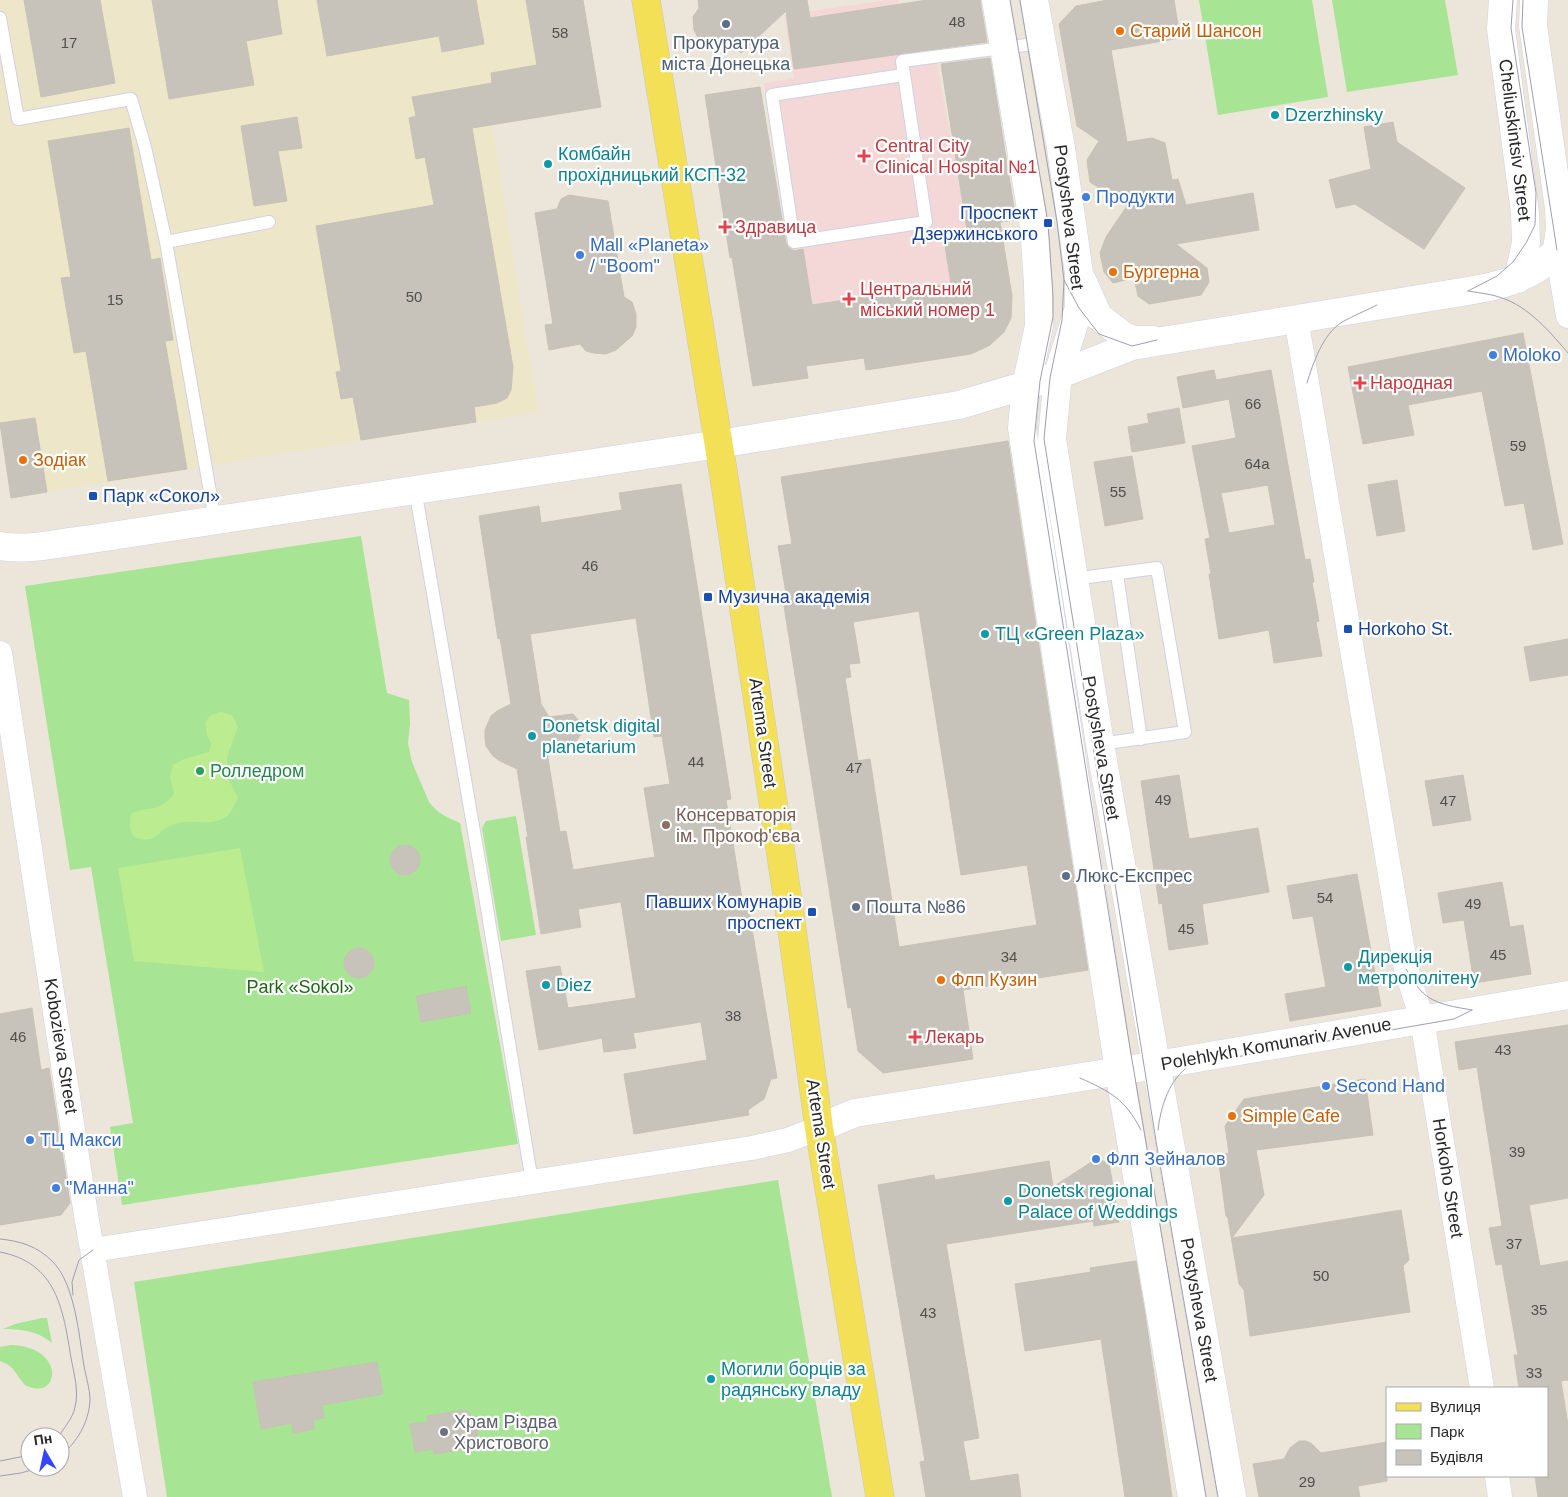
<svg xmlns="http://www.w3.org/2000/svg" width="1568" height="1497" font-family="Arial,sans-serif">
<rect width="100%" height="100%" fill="#ece6da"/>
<!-- education -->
<path fill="#eee6c8" d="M0 0H583L601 107 492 125 538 412 47 492 35 418 0 423Z"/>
<!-- medical -->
<path fill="#f3d8d7" d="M887 0H898L905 53 935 51 967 228 943 233 953 297 925 288 797 307 764 83 794 78 784 15Z"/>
<!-- green -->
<path fill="#a7e494" d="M1199 0H1312L1328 97 1218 115Z
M1332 0H1445L1458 75 1347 92Z
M361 536 387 693 409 700 410 724 408 743 412 762 429 802C437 813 448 818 460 823L518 1144 122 1205 110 1127 133 1123 91 867 70 870 25 586Z
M516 816 536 935 501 941 482 828 486 821Z
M778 1180 832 1497H167L134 1282Z
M42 1318H47L52 1343C38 1331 21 1329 3 1329L15 1324Z
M11 1345C68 1347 59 1403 25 1385 15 1374 16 1367 0 1361V1347Z"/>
<!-- pitch -->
<path fill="#bbec90" d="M221 712 232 715 238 727 227 757 228 778 238 798C234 806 231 815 222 819 206 827 188 817 172 825 155 832 157 845 134 837 129 829 129 824 131 814 151 804 156 815 174 794L170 778 173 765 184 759 209 752 211 743 207 735 205 722 211 715Z
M240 848 264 972 134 961 118 868Z"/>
<!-- building -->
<path fill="#c7c3ba" stroke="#c7c2b4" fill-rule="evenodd" d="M24 0H100L115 83 41 97Z
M152 0H277L282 34 246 41 254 85 169 99Z
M317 0H476L484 44 442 52 439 36 327 56Z
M526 0H583L601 107 472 128 513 367 511 390 507 398 497 403 474 407 476 422 361 440 353 397 341 399 336 372 341 371 316 226 434 205 425 157 416 159 409 118 416 116 412 97 492 83 491 73 537 65Z
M698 0H807L810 18 927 0H980L987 42 794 69 786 11 741 53 733 45 723 50 711 49 700 41 694 30 693 17 699 8Z
M1108 0H1174L1180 38 1111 50 1127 142 1152 138 1165 143 1172 180 1178 179 1186 205 1253 193 1259 230 1176 244 1207 268 1209 282 1201 295 1149 304 1138 296 1134 278 1113 283 1104 272 1100 253 1106 237 1127 206 1090 182 1087 160 1099 141 1077 126 1059 24 1076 6Z
M990 58 1016 220 1000 222 1012 296 1011 318 1004 332 990 345 971 354 866 370 864 358 806 366 808 378 753 386 732 257 730 258 705 95 760 87 786 243 788 247 794 251 803 249 812 305 951 284 943 233 967 230 941 64Z
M297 117 302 148 278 151 287 201 254 206 241 126Z
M1393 122 1397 142 1465 188 1424 249 1355 204 1336 208 1329 180 1371 169 1364 127Z
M129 128 151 260 160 258 173 340 165 341 187 469 108 481 86 351 74 353 61 278 71 277 48 141Z
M569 195 608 201 624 297 632 302 636 314V327L632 336 616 350 606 354 594 353 586 351 580 344 549 350 545 325 553 324 535 213 557 209 561 199Z
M1523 333 1563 544 1533 550 1524 503 1505 506 1482 391 1408 405 1414 435 1363 444 1348 367Z
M1214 370 1216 380 1271 370 1305 560 1310 559 1314 582H1312L1319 621 1316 622 1322 656 1274 663 1269 630 1219 639 1209 574H1211L1205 539 1210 538 1192 446 1236 438 1229 399 1183 408 1177 377ZM1268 485 1275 525 1229 533 1221 493Z
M1179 408 1185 443 1132 452 1128 427 1149 423 1147 414Z
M35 418 47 492 11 498 0 423Z
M1008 441 1088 970 963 990 973 1059 883 1073 858 1051 851 1007 848 1008 784 606 788 605 778 546 792 544 781 477ZM919 611 961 875 1027 865 1037 925 899 947 870 759 858 761 845 678 851 677 849 664 860 663 853 622Z
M1132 456 1143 519 1105 526 1094 462Z
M1397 480 1405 531 1377 536 1368 485Z
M681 484 731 799 726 800 742 899H747L777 1078 771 1079 764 1099 748 1110 749 1115 634 1134 624 1074 707 1060 701 1022 633 1033 636 1048 604 1052 602 1038 539 1050 526 971 560 966 568 1008 636 998 621 902 578 909 581 927 541 934 526 837H528L517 769 500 761 493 756 486 746 485 739V730L491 716 497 711 511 704 500 638 498 639 479 516 539 506 541 523 622 510 619 493ZM636 618 654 737 662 736 670 784 644 788 655 857 573 870 566 831 560 832 546 746 576 741 582 733 579 721 573 714 549 717 541 704 530 634Z
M1568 639V675L1530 681 1524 647Z
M1179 775 1189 839 1258 828 1269 892 1202 904 1208 944 1169 950 1162 903 1159 904 1141 781Z
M1463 775 1471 820 1433 826 1425 781Z
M390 860a15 15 0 1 1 30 0a15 15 0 1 1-30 0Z
M1357 874 1381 1006 1290 1021 1285 994 1326 987 1313 916 1293 919 1287 886Z
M1502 882 1510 927 1523 925 1531 974 1474 983 1464 920 1443 923 1438 893Z
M344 963a15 15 0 1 1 30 0a15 15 0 1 1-30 0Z
M466 986 471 1013 421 1022 416 996Z
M32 1008 41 1070 49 1068 70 1203 61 1215 0 1225V1014Z
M1568 1025V1198L1529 1205 1540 1266 1568 1261V1380L1561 1381 1568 1425V1497H1538L1535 1476H1547V1388H1519L1514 1355H1518L1502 1264 1496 1265 1489 1228 1502 1226 1477 1067 1459 1070 1455 1042Z
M1365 1079 1373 1135 1256 1150 1264 1195 1232 1238 1401 1210 1409 1260 1403 1266 1410 1312 1250 1336 1244 1290 1239 1284 1228 1218 1226 1216 1218 1156 1229 1153 1225 1126 1244 1099Z
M1096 1159 1109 1163 1119 1222 1094 1226 1093 1221 946 1244 979 1438 963 1441 970 1481 1018 1474 1021 1497H926L920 1462 925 1461 878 1185 934 1175 935 1180 1049 1161 1053 1187Z
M1136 1261 1145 1314 1172 1497H1125L1101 1339 1025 1351 1015 1284 1091 1272 1090 1268Z
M377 1362 383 1394 322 1405 324 1418 313 1420 314 1429 293 1433 292 1423 261 1429 253 1382Z
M465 1410 473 1417 478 1427 477 1438 471 1448 434 1454 433 1449 415 1452 410 1424 428 1422 427 1416Z
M1299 1441H1306L1312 1444 1321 1453 1387 1442V1481L1358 1486 1360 1497H1259L1253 1464 1284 1459 1290 1448Z"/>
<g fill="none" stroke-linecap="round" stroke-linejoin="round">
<defs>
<path id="service" d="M0 18 18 119 131 99 145 147 166 242 269 222
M903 75 772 95 794 242 926 222 902 61 1041 43
M166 242 215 520
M415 489 482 878 532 1182
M1117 574 1141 739
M1073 579 1157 568 1185 732 1100 744"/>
<path id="minor" d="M1557 250 1568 316
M1296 318 1406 969 1422 1019 1482 1388
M0 653 86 1215 135 1497
M93 1250 752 1148 788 1140 819 1128
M1497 1476 1500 1497"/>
<path id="tertiary" d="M996 0 1034 226 1038 284 1039 326 1026 386 1022 428 1119 1071 1192 1497
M1034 0 1061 148 1079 273V308L1058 374 1052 439 1100 744 1232 1497
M1503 0 1501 29 1525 213 1526 243 1518 279
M1082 280 1098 316 1124 336 1134 340H1153
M0 546C27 551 58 543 85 540L719 444 959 405 1050 378 1132 346 1468 291C1492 287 1515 282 1536 269 1544 264 1551 256 1557 250L1560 228 1559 208 1533 26 1534 0
M819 1128 855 1113 1145 1067 1568 995"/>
<path id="primary" d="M646 0 724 477 790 915 819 1128 880 1497"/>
</defs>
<!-- service casing -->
<use href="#service" stroke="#cfd1e2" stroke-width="14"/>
<!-- minor casing -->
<use href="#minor" stroke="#cfd1e2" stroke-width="25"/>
<!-- tertiary casing -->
<use href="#tertiary" stroke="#cfd1e2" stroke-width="29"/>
<!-- primary casing -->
<use href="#primary" stroke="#c7c7c7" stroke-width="29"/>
<!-- service -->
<use href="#service" stroke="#fff" stroke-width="12"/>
<!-- minor -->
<use href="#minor" stroke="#fff" stroke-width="24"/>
<!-- tertiary -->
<use href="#tertiary" stroke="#fff" stroke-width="28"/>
<!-- primary -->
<use href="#primary" stroke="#f4e057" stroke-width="28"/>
<!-- tram -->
<path stroke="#9d9eb4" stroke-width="1" d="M1010 0 1048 223 1053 296V317L1040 381 1034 441 1129 1042 1206 1497
M1020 0 1057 222 1064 280 1062 320 1050 378 1044 439 1157 1147 1218 1497
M1523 0 1522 27 1557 250
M1064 280 1079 308 1099 334 1132 346 1157 340
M1468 291 1497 276 1513 262 1526 243 1535 225 1536 193 1511 28 1513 0
M1468 291C1479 293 1492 294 1502 298 1529 307 1550 332 1568 353
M1307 383C1313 363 1323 334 1342 322 1353 316 1365 311 1377 305
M1406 969C1411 976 1415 985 1421 991 1434 1005 1456 1007 1472 1010
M1080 1078C1111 1092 1125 1099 1141 1130
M1158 1130C1161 1105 1169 1080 1190 1065L1454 1019 1472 1010
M0 1239C20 1241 37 1246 52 1261 75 1283 79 1336 84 1366 86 1377 90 1390 90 1400 89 1422 77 1443 60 1456
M0 1252C57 1263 63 1309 71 1358 74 1373 79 1392 75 1407 73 1418 64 1428 58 1437
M73 1295 72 1282 79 1260 93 1250
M0 1461 30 1455
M0 1476 21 1473 41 1467"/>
</g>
<!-- markers -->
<g fill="#5c6f8a" stroke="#fff" stroke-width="2">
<circle cx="726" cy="24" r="5"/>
<circle cx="1066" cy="876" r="5"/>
<circle cx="856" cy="907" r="5"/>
</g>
<g fill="#e8710a" stroke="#fff" stroke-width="2">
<circle cx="1120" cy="31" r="5"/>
<circle cx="1113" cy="272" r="5"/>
<circle cx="23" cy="460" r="5"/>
<circle cx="941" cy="980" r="5"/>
<circle cx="1232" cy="1116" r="5"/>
</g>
<g fill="#0f9aa8" stroke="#fff" stroke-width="2">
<circle cx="1275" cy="115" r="5"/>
<circle cx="548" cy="164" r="5"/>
<circle cx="985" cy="634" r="5"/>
<circle cx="532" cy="736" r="5"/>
<circle cx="1348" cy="967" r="5"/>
<circle cx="546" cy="985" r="5"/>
<circle cx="1008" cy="1201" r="5"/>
<circle cx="711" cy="1379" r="5"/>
</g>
<g fill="#e0444e" stroke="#fff" stroke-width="2">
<path d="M861.5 148.5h5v5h5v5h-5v5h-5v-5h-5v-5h5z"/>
<path d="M722.5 219.5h5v5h5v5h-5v5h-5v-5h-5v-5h5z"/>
<path d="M846.5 291.5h5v5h5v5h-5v5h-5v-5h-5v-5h5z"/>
<path d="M1357.5 375.5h5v5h5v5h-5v5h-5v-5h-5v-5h5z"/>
<path d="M912.5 1029.5h5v5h5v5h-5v5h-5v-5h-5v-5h5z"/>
</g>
<g fill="#3f7fe0" stroke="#fff" stroke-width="2">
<circle cx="1086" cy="197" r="5"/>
<circle cx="580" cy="255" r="5"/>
<circle cx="1493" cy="355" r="5"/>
<circle cx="1326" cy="1086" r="5"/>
<circle cx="30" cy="1140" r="5"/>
<circle cx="1096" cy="1159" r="5"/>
<circle cx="56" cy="1188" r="5"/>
</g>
<g fill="#1a4fb4" stroke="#fff" stroke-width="2">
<rect x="1043" y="218" width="10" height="10" rx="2.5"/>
<rect x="88" y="491" width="10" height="10" rx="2.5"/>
<rect x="703" y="592" width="10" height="10" rx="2.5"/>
<rect x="1343" y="624" width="10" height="10" rx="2.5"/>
<rect x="807" y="907" width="10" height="10" rx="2.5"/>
</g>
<circle fill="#2e9e5b" stroke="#fff" stroke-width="2" cx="200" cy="771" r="5"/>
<circle fill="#8d6e63" stroke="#fff" stroke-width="2" cx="666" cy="825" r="5"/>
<circle fill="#6b7280" stroke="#fff" stroke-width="2" cx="444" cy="1432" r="5"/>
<g text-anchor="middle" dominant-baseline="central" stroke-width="4.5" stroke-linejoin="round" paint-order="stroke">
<!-- number labels -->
<g font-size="15" fill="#50504d">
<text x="957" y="21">48</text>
<text x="560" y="32">58</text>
<text x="69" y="42">17</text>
<text x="414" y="296">50</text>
<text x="115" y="299">15</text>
<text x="1253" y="403">66</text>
<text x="1518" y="445">59</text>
<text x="1257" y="463">64а</text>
<text x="1118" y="491">55</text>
<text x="590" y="565">46</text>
<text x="696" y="761">44</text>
<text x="854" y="767">47</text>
<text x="1163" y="799">49</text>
<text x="1448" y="800">47</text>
<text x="1325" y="897">54</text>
<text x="1473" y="903">49</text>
<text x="1186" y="928">45</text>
<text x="1498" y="954">45</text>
<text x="1009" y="956">34</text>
<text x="733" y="1015">38</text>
<text x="18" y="1036">46</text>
<text x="1503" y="1049">43</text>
<text x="1517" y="1151">39</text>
<text x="1514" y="1243">37</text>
<text x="1321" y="1275">50</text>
<text x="1539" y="1309">35</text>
<text x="928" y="1312">43</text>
<text x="1534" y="1372">33</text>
<text x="1307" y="1481">29</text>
</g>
<!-- food labels -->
<g font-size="18" fill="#c56008" stroke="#fff" text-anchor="start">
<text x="1130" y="31">Старий Шансон</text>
<text x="1123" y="272">Бургерна</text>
<text x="33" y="460">Зодіак</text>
<text x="951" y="980">Флп Кузин</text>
<text x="1242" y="1116">Simple Cafe</text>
</g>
<!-- service labels -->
<g font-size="18" fill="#4e5e75" stroke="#fff" text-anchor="start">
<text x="726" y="43" text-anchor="middle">Прокуратура<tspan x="726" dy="21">міста Донецька</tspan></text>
<text x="1076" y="876">Люкс-Експрес</text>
<text x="866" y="907">Пошта №86</text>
</g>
<!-- culture labels -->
<g font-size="18" fill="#0d838f" stroke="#fff" text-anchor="start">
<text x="1285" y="115">Dzerzhinsky</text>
<text x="558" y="154">Комбайн<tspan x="558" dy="21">прохідницький КСП-32</tspan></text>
<text x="995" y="634">ТЦ «Green Plaza»</text>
<text x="542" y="726">Donetsk digital<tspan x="542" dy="21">planetarium</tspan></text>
<text x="1358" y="957">Дирекція<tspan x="1358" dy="21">метрополітену</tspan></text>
<text x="556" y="985">Diez</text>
<text x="1018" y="1191">Donetsk regional<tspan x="1018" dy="21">Palace of Weddings</tspan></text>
<text x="721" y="1369">Могили борців за<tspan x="721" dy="21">радянську владу</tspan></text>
</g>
<!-- street labels -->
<g font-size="18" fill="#292929" stroke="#fff">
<text transform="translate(1515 140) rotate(83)">Cheliuskintsiv Street</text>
<text transform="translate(1069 217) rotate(83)">Postysheva Street</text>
<text transform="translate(763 733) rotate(82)">Artema Street</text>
<text transform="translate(1101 748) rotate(80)">Postysheva Street</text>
<text transform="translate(1276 1044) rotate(-10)">Polehlykh Komunariv Avenue</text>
<text transform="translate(61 1046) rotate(81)">Kobozieva Street</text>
<text transform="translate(821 1134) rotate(81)">Artema Street</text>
<text transform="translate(1448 1178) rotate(81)">Horkoho Street</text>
<text transform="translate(1199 1310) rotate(80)">Postysheva Street</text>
</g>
<!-- health labels -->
<g font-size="18" fill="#be3a42" stroke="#fff" text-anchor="start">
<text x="875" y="146">Central City<tspan x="875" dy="21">Clinical Hospital №1</tspan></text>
<text x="735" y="227">Здравица</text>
<text x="860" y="289">Центральний<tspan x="860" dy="21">міський номер 1</tspan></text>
<text x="1370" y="383">Народная</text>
<text x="925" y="1037">Лекарь</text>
</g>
<!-- shop labels -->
<g font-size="18" fill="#366cbe" stroke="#fff" text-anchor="start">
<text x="1096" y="197">Продукти</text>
<text x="590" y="245">Mall «Planeta»<tspan x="590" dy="21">/ "Boom"</tspan></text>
<text x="1503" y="355">Moloko</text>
<text x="1336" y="1086">Second Hand</text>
<text x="40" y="1140">ТЦ Макси</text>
<text x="1106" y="1159">Флп Зейналов</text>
<text x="66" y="1188">"Манна"</text>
</g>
<!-- transit labels -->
<g font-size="18" fill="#164399" stroke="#fff" text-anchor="start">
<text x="1038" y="213" text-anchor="end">Проспект<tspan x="1038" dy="21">Дзержинського</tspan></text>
<text x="103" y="496">Парк «Сокол»</text>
<text x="718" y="597">Музична академія</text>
<text x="1358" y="629">Horkoho St.</text>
<text x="802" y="902" text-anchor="end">Павших Комунарів<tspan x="802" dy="21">проспект</tspan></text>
</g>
<!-- leisure labels -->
<g font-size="18" fill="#27864d" stroke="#fff" text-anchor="start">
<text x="210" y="771">Ролледром</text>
</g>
<!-- education labels -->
<g font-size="18" fill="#785e54" stroke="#fff" text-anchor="start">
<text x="676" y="815">Консерваторія<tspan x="676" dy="21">ім. Прокоф'єва</tspan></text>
</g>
<!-- park labels -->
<g font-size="18" fill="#206718" stroke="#fff">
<text x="300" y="987">Park «Sokol»</text>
</g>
<!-- worship labels -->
<g font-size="18" fill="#5b616d" stroke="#fff" text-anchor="start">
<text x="454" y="1422">Храм Різдва<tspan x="454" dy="21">Христового</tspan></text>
</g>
</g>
<!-- legend -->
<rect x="1386" y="1387" width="162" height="90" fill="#ffffff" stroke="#a9a9a9"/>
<rect x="1396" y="1403" width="25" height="8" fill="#f4e057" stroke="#a9a9a9"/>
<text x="1430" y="1412" font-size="15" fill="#292929">Вулиця</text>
<rect x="1396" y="1424" width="25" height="15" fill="#a7e494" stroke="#a9a9a9"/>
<text x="1430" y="1437" font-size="15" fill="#292929">Парк</text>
<rect x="1396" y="1450" width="25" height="15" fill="#c7c3ba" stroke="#a9a9a9"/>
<text x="1430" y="1462" font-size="15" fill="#292929">Будівля</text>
<!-- north arrow -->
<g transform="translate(45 1452) rotate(351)"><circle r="24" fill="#ffffff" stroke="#a9a9a9"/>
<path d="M0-4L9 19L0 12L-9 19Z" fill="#3445fe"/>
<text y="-8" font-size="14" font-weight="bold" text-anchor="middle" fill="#292929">Пн</text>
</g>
</svg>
